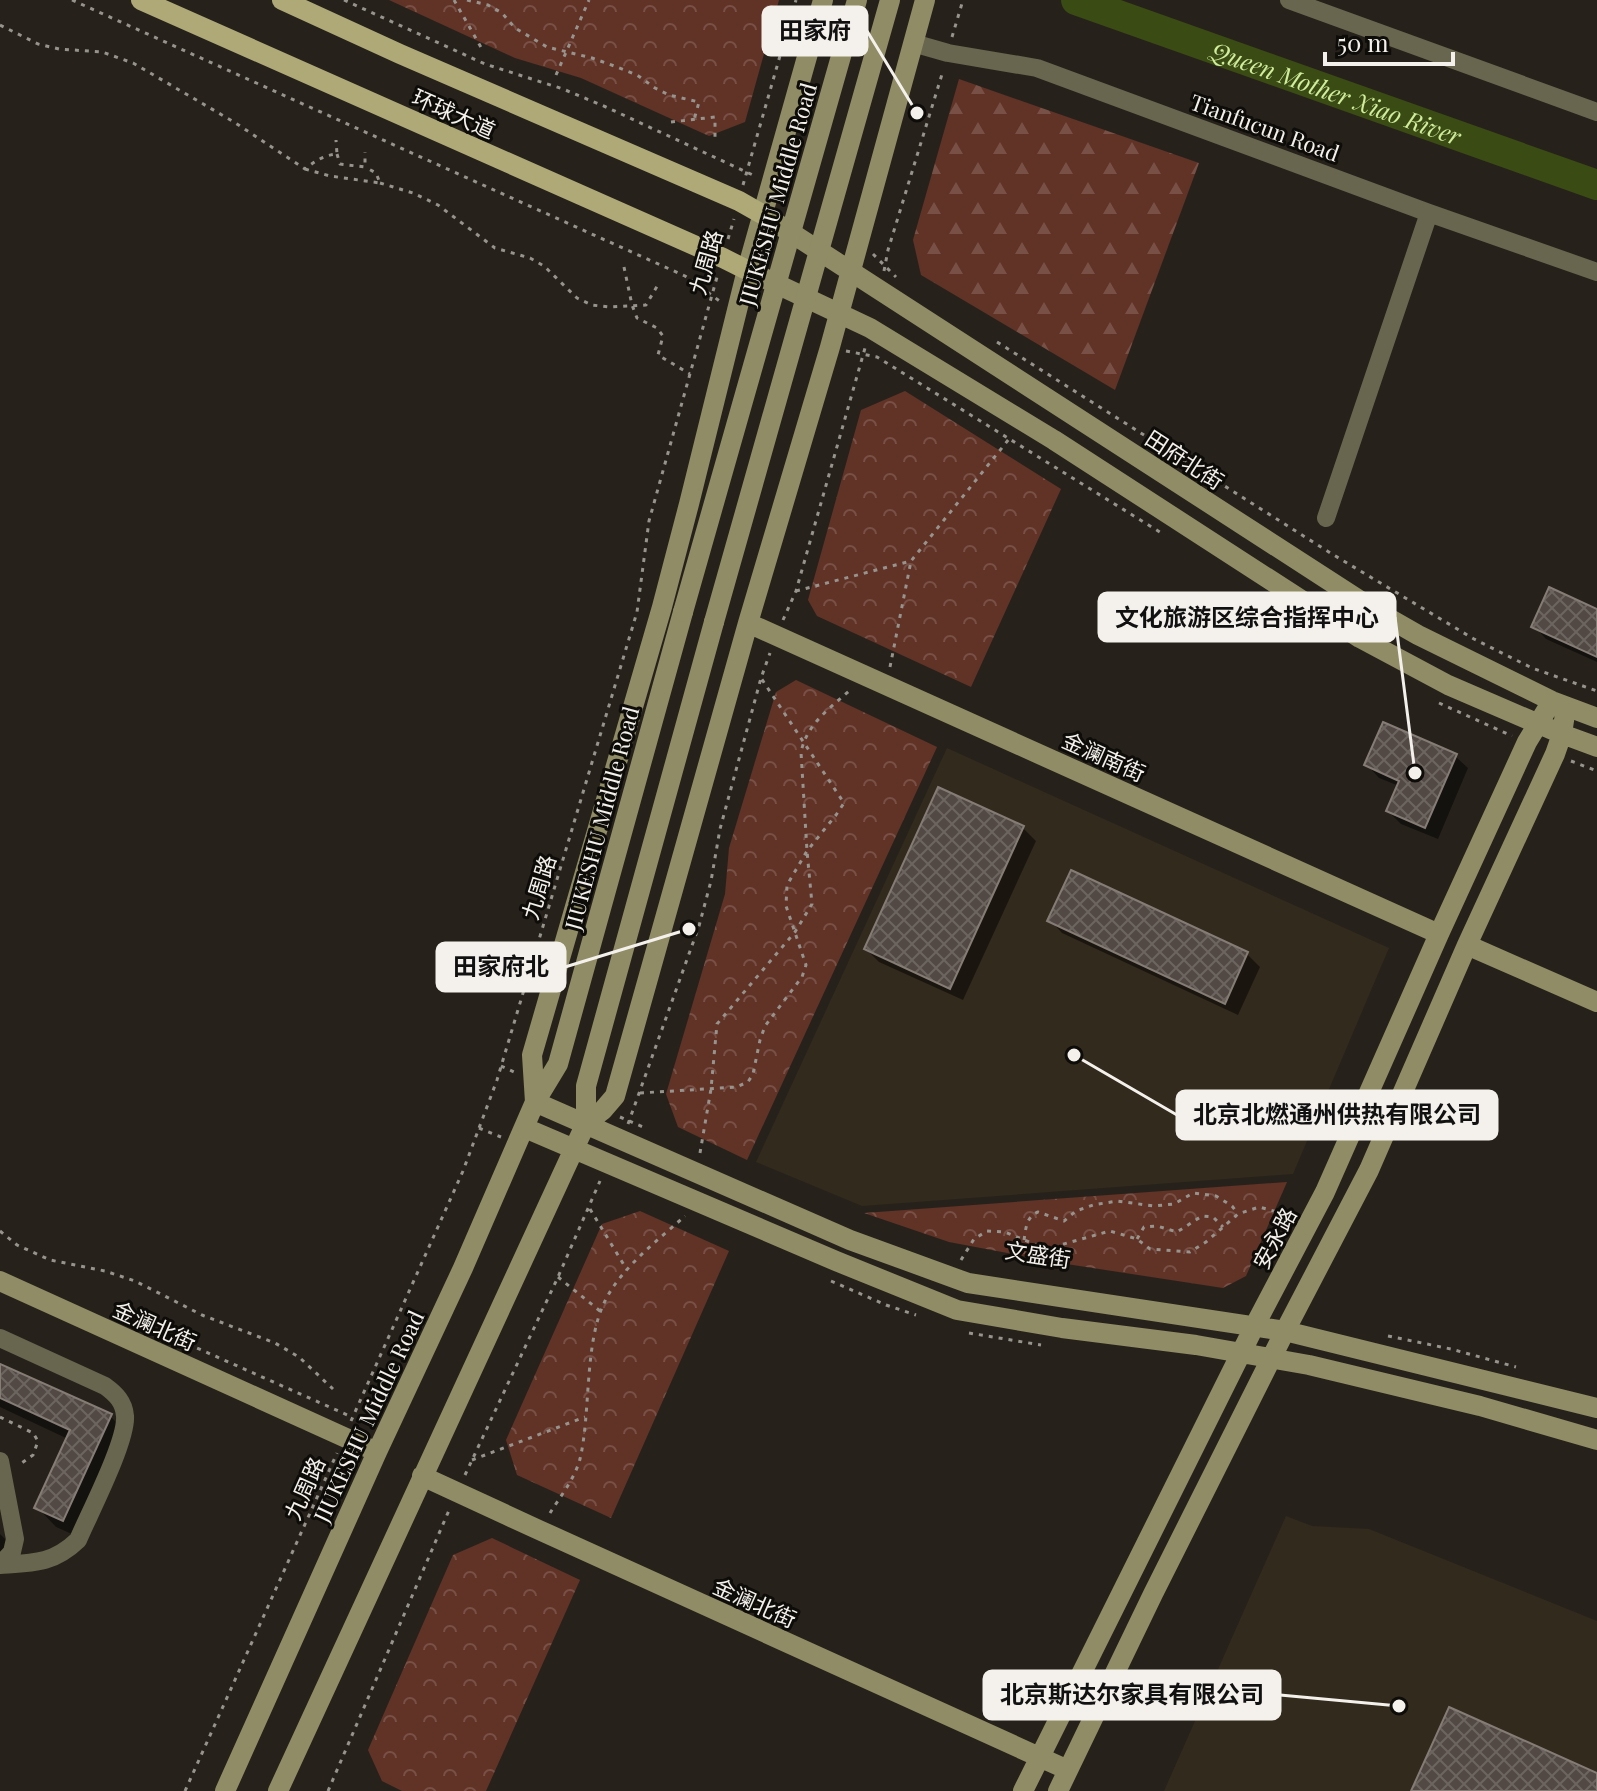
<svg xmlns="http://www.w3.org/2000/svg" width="1597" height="1791" font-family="'Playfair Display','Noto Sans SC',serif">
<defs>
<pattern id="forest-firs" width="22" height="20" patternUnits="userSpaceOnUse" patternTransform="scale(2)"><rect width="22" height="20" fill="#613226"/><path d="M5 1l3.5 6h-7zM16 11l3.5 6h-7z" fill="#785046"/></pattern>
<pattern id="park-crowns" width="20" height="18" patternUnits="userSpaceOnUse" patternTransform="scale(2)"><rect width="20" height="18" fill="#613226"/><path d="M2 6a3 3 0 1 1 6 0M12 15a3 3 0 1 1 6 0" fill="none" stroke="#785046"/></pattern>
<pattern id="building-cross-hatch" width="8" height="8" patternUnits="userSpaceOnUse" patternTransform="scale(2)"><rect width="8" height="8" fill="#524944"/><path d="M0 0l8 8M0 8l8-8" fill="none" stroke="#6c645f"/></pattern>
</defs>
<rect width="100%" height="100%" fill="#26221b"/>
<!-- built -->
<path fill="#322a1d" d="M947 748 1389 948 1293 1174 862 1206 756 1162Z
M1286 1516 1312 1526 1369 1529 1597 1621V1791H1164Z"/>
<!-- forest -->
<path fill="url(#forest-firs)" d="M959 79 1199 163 1115 390 921 275 913 240Z"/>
<!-- park -->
<path fill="url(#park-crowns)" d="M389 0H779L745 122 709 136 581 78 515 58Z
M905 391 1061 489 971 687 817 616 808 600 861 410Z
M796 680 937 747 747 1160 678 1127 666 1094 725 894 729 848 776 692Z
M1287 1182 1246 1276 1223 1288 1060 1263 949 1242 864 1213Z
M640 1211 729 1251 611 1518 517 1475 506 1440 602 1224Z
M492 1538 580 1580 486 1791H402L382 1781 368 1750 453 1555Z"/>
<!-- shadow -->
<path fill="#0007" d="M1597 611V662L1546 639 1534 626Z
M1455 756 1468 768 1438 839 1401 824 1388 811 1399 786 1379 778 1367 765Z
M1023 828 1036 841 963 1000 879 962 866 949Z
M1072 872 1247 954 1260 967 1238 1015 1062 933 1050 920Z
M0 1366 110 1416 130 1436 83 1539 56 1527 37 1507 68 1439 0 1407Z
M0 1534 9 1543 0 1562Z"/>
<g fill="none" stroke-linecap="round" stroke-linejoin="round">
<!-- river -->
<path stroke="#3a4b14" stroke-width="30" id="s1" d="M1076 0 1597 185"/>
</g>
<!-- building -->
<path fill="url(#building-cross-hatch)" stroke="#857c76" stroke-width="2" d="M1549 587 1597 609V657L1531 627Z
M1383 722 1457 754 1425 828 1386 811 1399 781 1364 765Z
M938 787 1024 826 950 989 864 949Z
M1071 870 1248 952 1225 1004 1047 921Z
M0 1364 112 1414 63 1521 34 1508 70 1430 0 1398Z
M1449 1707 1597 1773V1791H1411Z"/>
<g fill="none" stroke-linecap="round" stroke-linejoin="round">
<!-- path -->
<path stroke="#97938d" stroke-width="3" stroke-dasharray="4 6" stroke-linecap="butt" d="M72 0 685 276 721 302
M344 0 485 64 563 89 606 107 755 176
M454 0 482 49
M467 0 488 5 502 13 515 28 547 47 592 58 617 67 637 75 655 88 669 95 699 102 694 120
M0 25 38 44 59 49 102 52 133 63 234 122 305 169C315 161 324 155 337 154L336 140
M952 37 963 0
M556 75 589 0
M671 122 715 117V142
M337 154 340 164 365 167V152
M305 169 330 176 380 183 376 173 365 167
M380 183 413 193 438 205 495 248 530 258 544 266 577 298 592 305 609 307 646 305 659 283
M743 185 796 0
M728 239 734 219
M873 254 896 277
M624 267 632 305 637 318 657 328 663 336 658 355 690 374
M884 271 888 250 943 71
M997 342 1332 554 1474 639 1532 668 1597 691
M846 351 877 357 1163 534
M796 591 911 561 1009 439
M783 620 796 591 865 348
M890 667 911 561
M1439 703 1512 736
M1571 761 1597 771
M501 1066 514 1072
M640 1093 736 1087 748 1082 753 1074 760 1040 765 1026 802 977 806 965 786 906 787 885 807 851 836 815 844 803 761 678
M620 1117 643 1127
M628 1124 699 926 711 881 720 829 761 678 770 653
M479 1128 501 1137
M700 1153 711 1089 717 1024 795 932 812 904 807 851 801 752C807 724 829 709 849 691
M590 1209 627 1270
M0 1231 17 1245 50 1260 105 1271 135 1281 202 1315 275 1343 299 1357 333 1389
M1137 1239 1144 1227 1157 1226 1177 1232 1202 1216 1213 1217 1223 1227
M1024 1240C1026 1228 1026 1217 1038 1212L1064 1221 1076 1211 1093 1205 1117 1201 1154 1206 1174 1204 1193 1193 1216 1196 1232 1206 1238 1214
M961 1260 974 1239 987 1231 1005 1232 1046 1249 1110 1231 1137 1239 1150 1249 1190 1252 1206 1242 1238 1214 1259 1207 1289 1215
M558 1277 600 1311
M831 1281 886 1305 916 1315
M969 1333 1041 1345
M1388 1336 1451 1349 1516 1367
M188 1344 352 1417
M0 1417 33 1433 38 1441 33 1455 19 1465
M351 1421 463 1171 497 1080 637 612 649 521 717 277
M472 1460 585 1417
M465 1475 558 1277 600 1181
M550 1513C560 1497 575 1478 580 1459 591 1412 584 1343 605 1301 621 1268 658 1240 685 1216
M185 1791 337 1453
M328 1791 450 1508"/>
<!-- street -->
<path stroke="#68664e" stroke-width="18" d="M1289 0 1597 112
M913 43 948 53 1037 68 1429 213 1597 272
M1326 518 1429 213
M0 1338 105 1386C116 1394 124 1402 125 1416 127 1441 89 1514 78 1540 53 1564 33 1563 0 1565
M0 1461 15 1539 12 1552 0 1565"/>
<!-- secondary -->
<path stroke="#908c65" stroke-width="20" d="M762 214 1376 611 1418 635 1552 701 1597 718
M747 270 870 328 1054 440 1360 638 1448 685 1562 734 1597 747
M748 623 1439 934
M1467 945 1597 1002
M535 1102 532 1055 662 607 689 504 747 270 823 0
M535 1102 850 1240 968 1283 1285 1331 1597 1408
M586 1123 603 1110 615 1096 748 623 830 347 925 0
M525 1128 836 1261 957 1310 1062 1328 1196 1345 1309 1365 1480 1406 1597 1440
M0 1281 377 1452
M422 1476 539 1530 1068 1770
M225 1791 377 1452 463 1268 535 1102 558 1064 683 612
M278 1791 586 1123V1086L714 622
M1023 1791 1254 1327 1325 1192 1439 934 1527 742 1552 701
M1058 1791 1153 1594 1285 1331 1369 1170 1467 945 1555 754 1562 734 1566 707"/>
<!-- primary -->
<path stroke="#afa977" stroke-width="20" d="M141 0 723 258 747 270
M282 0 400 54 739 201 762 214"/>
<!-- secondary-bridge -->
<path stroke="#908c65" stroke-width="20" d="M683 612 857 0
M714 622 890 0"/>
</g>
<g text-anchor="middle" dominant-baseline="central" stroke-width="6" stroke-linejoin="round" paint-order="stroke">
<!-- street labels -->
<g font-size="22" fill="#f4f1ec" stroke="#0e0c09">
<text transform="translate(454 113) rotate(24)">环球大道</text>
<text transform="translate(1265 127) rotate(20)">Tianfucun Road</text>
<text transform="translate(777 194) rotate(-74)">JIUKESHU Middle Road</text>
<text transform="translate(705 262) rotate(-74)">九周路</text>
<text transform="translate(1185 459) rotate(33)">田府北街</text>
<text transform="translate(1104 756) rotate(24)">金澜南街</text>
<text transform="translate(601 818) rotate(-75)">JIUKESHU Middle Road</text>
<text transform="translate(538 887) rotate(-73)">九周路</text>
<text transform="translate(1274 1238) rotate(-62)">安永路</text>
<text transform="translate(1038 1254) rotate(9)">文盛街</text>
<text transform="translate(155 1325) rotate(24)">金澜北街</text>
<text transform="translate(368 1416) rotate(-65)">JIUKESHU Middle Road</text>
<text transform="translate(304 1488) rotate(-66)">九周路</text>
<text transform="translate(755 1602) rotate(24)">金澜北街</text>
</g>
<!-- water labels -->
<g font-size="24" font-style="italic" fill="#cfed9b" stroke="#0e0c09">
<text stroke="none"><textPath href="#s1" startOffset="276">Queen Mother Xiao River</textPath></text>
</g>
</g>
<!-- callouts -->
<path fill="none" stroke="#f4f1ec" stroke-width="3" d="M917 113L867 31M1415 773L1395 617M689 929L565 967M1074 1055L1177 1115M1399 1706L1280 1695"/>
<g fill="#f4f1ec" stroke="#0e0c09" stroke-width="3">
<circle cx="917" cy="113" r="8"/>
<circle cx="1415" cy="773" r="8"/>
<circle cx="689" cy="929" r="8"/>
<circle cx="1074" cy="1055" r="8"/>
<circle cx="1399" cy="1706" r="8"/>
</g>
<g fill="#f4f1ec" stroke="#f4f1ec" stroke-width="3">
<rect x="763" y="7" width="104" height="48" rx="8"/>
<rect x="1099" y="593" width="296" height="48" rx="8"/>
<rect x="437" y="943" width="128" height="48" rx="8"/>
<rect x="1177" y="1091" width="320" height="48" rx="8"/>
<rect x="984" y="1671" width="296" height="48" rx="8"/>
</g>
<g font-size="24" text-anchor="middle" font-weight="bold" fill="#111">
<text x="815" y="39">田家府</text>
<text x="1247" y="626">文化旅游区综合指挥中心</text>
<text x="501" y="975">田家府北</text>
<text x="1337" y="1123">北京北燃通州供热有限公司</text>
<text x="1132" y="1703">北京斯达尔家具有限公司</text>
</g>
<!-- scale -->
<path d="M1325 52v12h128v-12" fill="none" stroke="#f4f1ec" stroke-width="4"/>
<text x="1337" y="52" font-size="24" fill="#f4f1ec" stroke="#0e0c09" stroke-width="6" paint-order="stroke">50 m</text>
</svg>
